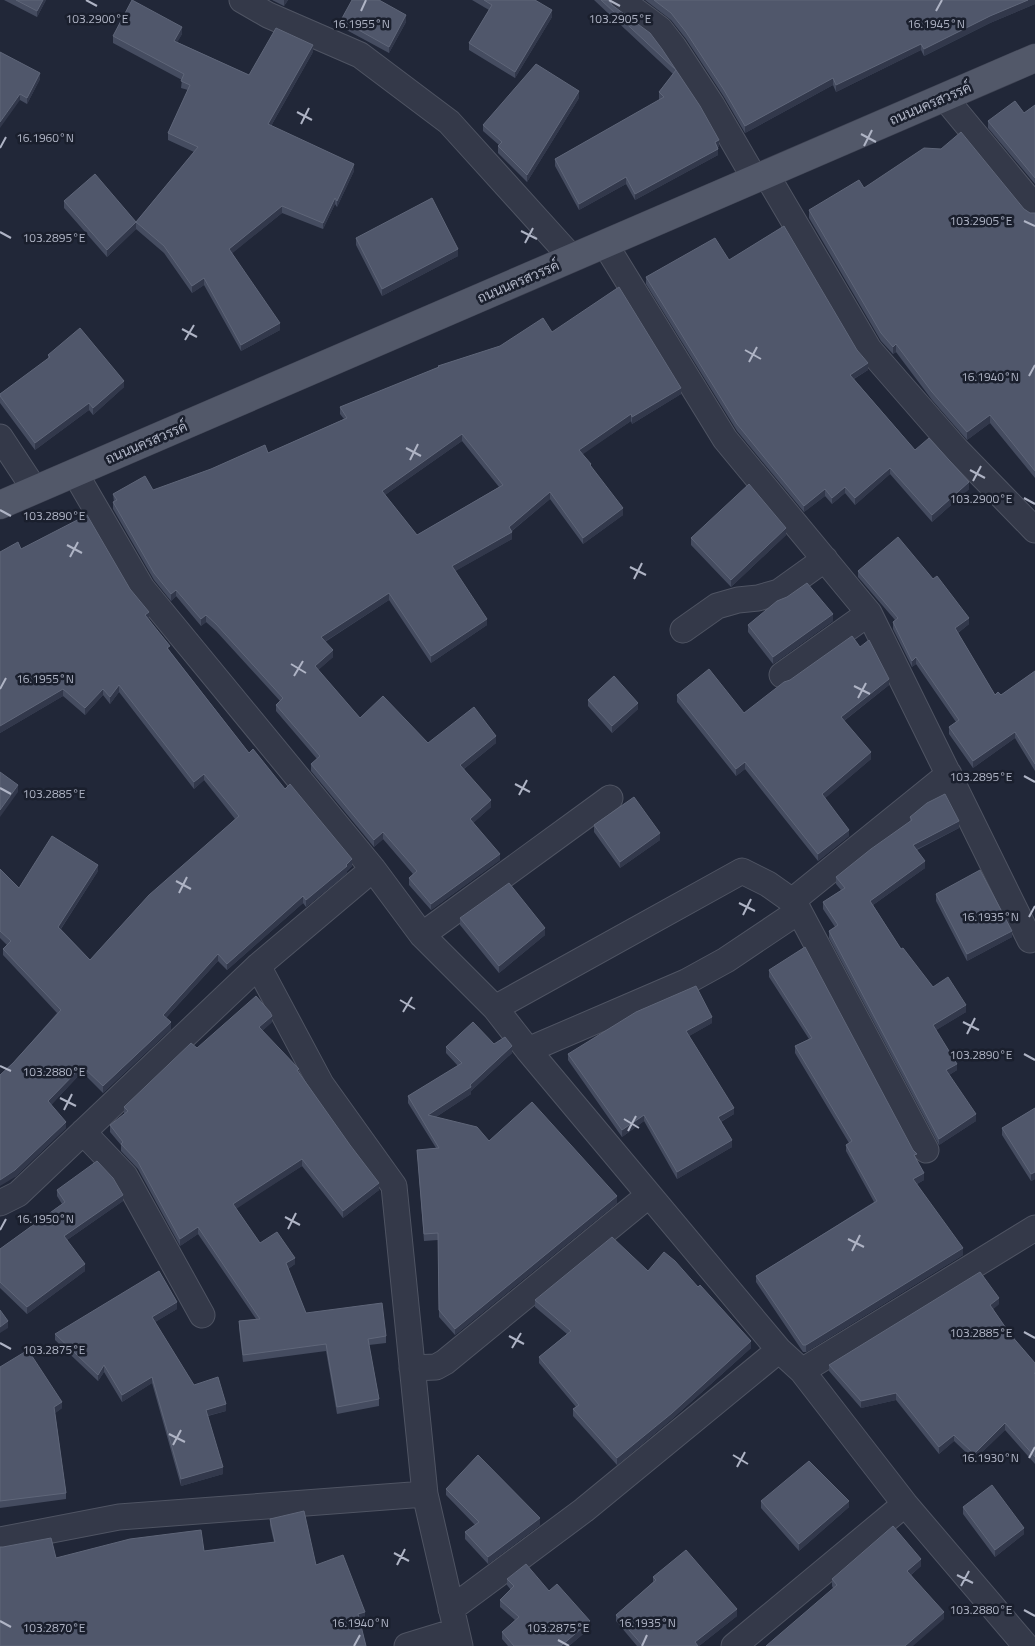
<svg xmlns="http://www.w3.org/2000/svg" width="1035" height="1646" font-family="'Titillium Web',Sarabun,sans-serif">
<rect width="100%" height="100%" fill="#212738"/>
<g fill="none" stroke-linecap="round" stroke-linejoin="round">
<defs>
<path id="minor" d="M242 0 268 15 360 55 449 122 572 258
M621 0 660 29 674 47 712 105 755 179
M944 97 1035 207
M766 174 869 349 957 450 1035 530
M605 244 725 439 869 613 1030 940 1035 938
M0 437 35 490
M75 473 142 588 373 869 422 935 495 1008 528 1050 779 1350 802 1371 905 1504 1026 1646
M683 630 717 606 738 600 758 598 779 592 825 559
M782 675 869 613
M792 901 799 911 926 1150
M422 935 610 798
M258 966 321 1084 394 1186 425 1494 460 1646
M495 1008 742 871 768 884 792 901 949 774
M528 1050 686 982 726 960 799 911
M83 1132 125 1176 202 1315
M0 1203 18 1194 258 966 373 869
M412 1368 436 1367 445 1362 649 1195
M802 1371 1035 1228
M0 1540 119 1517 425 1494
M451 1609 584 1510 779 1350
M407 1646 456 1631
M734 1646 905 1504"/>
<path id="primary" d="M0 505 1035 58"/>
</defs>
<!-- minor casing -->
<use href="#minor" stroke="#4f5463" stroke-width="27"/>
<!-- primary casing -->
<use href="#primary" stroke="#3e4252" stroke-width="29"/>
<!-- minor -->
<use href="#minor" stroke="#343949" stroke-width="25"/>
<!-- primary -->
<use href="#primary" stroke="#525869" stroke-width="28"/>
</g>
<!-- wall -->
<path fill="#454c60" fill-rule="evenodd" d="M4 0H46L37 17Z
M272 0H288L284 6Z
M472 0H535L552 17 515 78 469 50V43L489 10Z
M594 0H609L612 5 662 49 700 106 719 146 718 147V155L635 200 626 184 579 210 555 166V159L660 100 659 99V92L673 74Z
M645 0H1035V4L990 23 924 56 921 50 836 92 833 85 745 133 724 97 686 39 671 20Z
M341 20 406 22 389 53 341 27Z
M182 34 177 42 249 75 313 52 271 126 354 171 337 207 335 204 323 229 282 213 232 253 280 330 241 351 204 285 192 293 164 253 136 229 107 257 64 208V201L136 222 194 152 168 140V133L188 90 181 88 182 80 113 43V36Z
M0 52 40 79 27 104 20 100Z
M579 98 527 182 498 153V146L499 145 483 131V125Z
M1035 105V184L988 128V121L1024 113Z
M864 188 1024 209 1030 213H1035V478L990 423 967 440 932 400 896 352 893 354 881 341 809 218V210Z
M356 238 458 256 382 296 356 245Z
M729 260 868 370 854 379 915 450 969 489 932 522 890 474 855 505 845 493 832 504 825 496 804 512 737 431 646 284V277Z
M552 332 681 394 632 424 631 421 582 454 591 466 623 515 583 544 550 499 512 531V539L455 571 487 625 431 663 389 600 325 642 333 657 318 670 360 718 428 743H496L464 769 491 807 473 823 500 860 431 910 409 885V878L413 874 383 839 374 847 311 771V764L317 759 276 711V705L280 701 216 631 206 622 201 626 176 596 171 601 154 580 113 509V502H114L113 494 153 490 268 453 344 419 340 414V407L438 368V366ZM462 441 499 487 417 535 385 495Z
M48 355 124 387 93 415 89 410 35 450 0 403V394L48 359Z
M786 535 731 587 691 545V538Z
M21 549 130 589 149 619 170 651 249 753 285 789 352 866 347 871V873L306 907 303 903 227 970 218 961 166 1018 171 1029 103 1093 82 1072 51 1105 66 1128 15 1177 13 1063 57 1013 3 955V949L7 945 0 938V869L19 888 98 871 61 929 90 960 235 819 204 780 194 789 119 692 110 704 103 695 85 715 63 696 0 733V552Z
M858 571 969 624 958 633 995 695H1001L1035 671V771L1015 738 973 768 949 734V727L956 722 916 664 912 667 893 629V622L895 620 858 577Z
M833 621 773 664 748 632V625Z
M860 647 889 685 844 721 871 759 825 798 849 836 818 861 745 769 736 776 677 702V695L744 713 790 680Z
M588 700 638 709 612 733 588 706Z
M910 817 959 828 917 850 925 868 873 905 901 949 933 987 966 1012 936 1030 957 1070 949 1075 976 1121 939 1145 829 938V931L835 927 823 909V902L841 890 836 884V877L910 821Z
M594 825 660 840 620 868 594 832Z
M936 894 1012 937 967 961 936 901Z
M460 918 545 935 499 973 460 925Z
M769 970 917 1160 924 1180 917 1184 963 1255 806 1352H803L756 1282V1276L874 1202 846 1151V1145L849 1143 795 1053V1046L809 1039 769 977Z
M272 1022 262 1031 299 1072 379 1190 343 1218 302 1166 236 1208 260 1243 295 1264 288 1269 306 1313 386 1336V1343L369 1345 379 1399V1406L337 1414 326 1351 243 1362 239 1328V1321L256 1319 198 1234 180 1246 138 1169 121 1151V1145L110 1132V1125L125 1114 124 1113V1107L197 1048Z
M712 1023 689 1036 734 1114 721 1122 732 1147 677 1179 644 1121 622 1137 568 1060V1054Z
M494 1044 512 1053 471 1091V1094L436 1117 489 1141 617 1203 455 1335 439 1317 438 1240 424 1241 417 1150 436 1148 408 1103V1096L458 1066 446 1053V1047Z
M1035 1108V1179L1031 1181 1002 1135V1128Z
M57 1190 123 1201 67 1240 85 1271 27 1314 0 1288V1249L62 1204 57 1196Z
M648 1271 751 1348 672 1419 617 1465 573 1416V1409L576 1407 539 1363V1357L567 1334 535 1307V1300Z
M999 1304 993 1309 1010 1334 1035 1363V1464L1005 1430 974 1460 954 1441 939 1454 896 1400 861 1408 829 1371V1365Z
M177 1309 155 1322 194 1385 226 1411 208 1416 223 1474 181 1486 152 1383 122 1402 104 1372 98 1381 55 1340V1334Z
M0 1367 62 1408 55 1413 66 1493V1499L0 1508Z
M446 1489 540 1525 488 1564 465 1539V1532L475 1525 446 1495Z
M761 1501 849 1507 799 1551 761 1508Z
M963 1507 1024 1534 995 1557 963 1514Z
M270 1519 316 1565 365 1619 360 1621 56 1558 204 1551 274 1542 270 1525Z
M921 1566 911 1575 944 1619 833 1588 832 1586V1579Z
M653 1577 737 1616 699 1646H637L616 1621V1615L653 1582Z
M507 1579 549 1591 590 1628 569 1646H508L502 1639V1632L515 1620 500 1607V1600L511 1590 507 1585Z"/>
<!-- shaded-wall -->
<path fill="#32384b" d="M43 0H46L37 17V11Z
M284 0H288L284 6Z
M1028 0H1035V4L990 23 924 56V49L990 16Z
M552 10V17L515 78V72Z
M406 15V22L389 53V47Z
M182 27V34L174 48V41Z
M921 44V50L836 92V85Z
M313 45V52L268 131V124Z
M40 73V79L27 104V98Z
M833 78V85L745 133V126Z
M579 91V98L527 182V175Z
M20 94V100L0 128V122Z
M719 140V146L715 149V142Z
M718 149V155L635 200V194Z
M354 164V171L337 207V201Z
M626 177V184L579 210V204Z
M335 198V204L323 229V223Z
M282 206V213L229 256V249Z
M136 222V229L107 257V250Z
M458 249V256L382 296V289Z
M204 278V285L192 293V286Z
M280 323V330L241 351V345Z
M896 344V352L893 354V347Z
M868 363V370L850 381V375Z
M124 381V387L93 415V408Z
M681 388V394L632 424V417Z
M89 403V410L35 450V443Z
M631 414V421L579 457V450Z
M990 415V423L967 440V432Z
M462 434V441L382 497V491Z
M890 468V474L855 505V498Z
M969 482V489L932 522V515Z
M845 487V493L832 504V498Z
M825 489V496L804 512V506Z
M550 492V499L509 533V527Z
M623 508V515L583 544V538Z
M786 528V535L731 587V580Z
M512 532V539L452 573V566Z
M176 590V596L171 601V594Z
M389 593V600L321 644V637Z
M149 612V619L145 615Z
M833 614V621L773 664V657Z
M206 615V622L201 626V619Z
M969 618V624L955 635V628Z
M487 619V625L431 663V656Z
M333 650V657L315 673V666Z
M916 657V664L912 667V661Z
M889 679V685L841 723V717Z
M119 685V692L110 704V697Z
M63 689V696L0 733V726Z
M103 689V695L85 715V708Z
M638 703V709L612 733V726Z
M1015 732V738L973 768V761Z
M496 736V743L460 772V765Z
M871 752V759L822 801V794Z
M745 762V769L736 776V769Z
M204 774V780L194 789V782Z
M18 785V792L0 817V810Z
M491 800V807L470 826V819Z
M959 821V828L913 851V845Z
M849 830V836L818 861V854Z
M383 832V839L374 847V840Z
M660 833V840L620 868V862Z
M500 854V860L431 910V904Z
M352 859V866L347 871V873L306 907V900Z
M925 861V868L870 907V901Z
M98 865V871L58 933V927Z
M303 896V903L227 970V964Z
M545 928V935L499 973V966Z
M1012 931V937L967 961V954Z
M218 954V961L163 1021V1015Z
M966 1005V1012L933 1032V1025Z
M272 1016V1022L259 1034V1027Z
M712 1017V1023L686 1038V1031Z
M171 1022V1029L103 1093V1086Z
M512 1046V1053L471 1091V1094L428 1122V1115L470 1085Z
M957 1064V1070L946 1077V1070Z
M82 1066V1072L48 1108V1101Z
M734 1108V1114L718 1123V1117Z
M976 1114V1121L939 1145V1139Z
M644 1115V1121L622 1137V1130Z
M66 1122V1128L15 1177 0 1186V1180Z
M732 1140V1147L677 1179V1172Z
M302 1159V1166L233 1211V1204Z
M1035 1172V1179L1031 1181V1174Z
M924 1173V1180L913 1186V1179Z
M379 1183V1190L343 1218V1211Z
M123 1195V1201L64 1242V1236Z
M617 1196V1203L455 1335V1329Z
M198 1227V1234L180 1246V1239Z
M963 1248V1255L806 1352V1345Z
M295 1258V1264L286 1270V1263Z
M85 1264V1271L27 1314V1307Z
M999 1298V1304L990 1312V1305Z
M177 1302V1309L152 1324V1317Z
M8 1321V1328L0 1333V1327Z
M751 1341V1348L672 1419 617 1465V1458Z
M104 1365V1372L98 1381V1375Z
M152 1377V1383L122 1402V1395Z
M896 1393V1400L861 1408V1401Z
M62 1402V1408L54 1414V1407Z
M226 1404V1411L206 1416V1410Z
M1005 1423V1430L974 1460V1454Z
M954 1435V1441L939 1454V1447Z
M223 1467V1474L181 1486V1479Z
M849 1501V1507L799 1551V1544Z
M540 1518V1525L488 1564V1557Z
M1024 1528V1534L995 1557V1550Z
M921 1559V1566L907 1578V1571Z
M737 1609V1616L699 1646H695V1642Z
M365 1612V1619L358 1621V1614Z
M944 1612V1619L913 1646H905Z
M590 1621V1628L569 1646H561Z"/>
<!-- building -->
<path fill="#50576b" stroke="#5f6679" fill-rule="evenodd" d="M16 0H43L37 11Z
M132 0 182 27 174 41 249 75 276 28 313 45 268 124 354 164 337 201 335 198 323 223 282 206 229 249 280 323 241 345 204 278 192 286 164 246 136 222 198 147 168 133 190 85 181 81 184 74 113 36Z
M352 0H379L406 15 389 47 341 20Z
M484 0H535L552 10 515 72 469 43 492 5Z
M601 0H609L612 5 650 33 662 49 700 106 719 140 715 142 718 149 635 194 626 177 579 204 555 159 664 97 659 92 676 70Z
M654 0H1028L990 16 924 49 921 44 836 85 833 78 745 126 724 90 686 32 671 13Z
M0 52 40 73 27 98 20 94 0 122Z
M536 64 579 91 527 175 498 146 502 142 483 125Z
M1015 101 1024 113 1035 105V178L988 121Z
M961 132 1024 209 1030 213H1035V471L990 415 967 432 932 392 896 344 893 347 881 333 809 210 859 180 864 188 924 148 941 149Z
M95 174 136 222 107 250 64 201Z
M432 198 458 249 382 289 356 238Z
M784 226 857 350 868 363 850 375 915 450 929 438 969 482 932 515 890 468 855 498 845 487 832 498 825 489 804 506 737 424 646 277 715 238 729 260Z
M619 287 681 388 632 417 631 414 579 450 591 464 590 465 623 508 583 538 550 492 509 527 512 532 452 566 487 619 431 656 389 593 321 637 333 650 315 666 360 718 383 696 428 743 474 707 496 736 460 765 491 800 470 819 500 854 431 904 409 878 417 871 383 832 374 840 311 764 320 756 276 705 283 698 216 624 206 615 201 619 176 590 171 594 154 573 113 502 117 500 113 494 145 476 153 490 211 469 265 445 268 453 347 418 340 407 439 367 438 366 500 346 543 318 552 332ZM462 434 503 485 417 535 382 491Z
M80 328 124 381 93 408 89 403 35 443 0 396V394L50 357 48 355Z
M749 484 786 528 731 580 691 538Z
M87 515 130 589 149 612 145 615 170 646 167 648 249 753 253 749 285 789 290 784 352 859 346 865 347 866 306 900 303 896 227 964 218 954 163 1015 171 1022 103 1086 82 1066 48 1101 66 1122 15 1170 0 1180V1075L13 1063 61 1010 3 949 11 941 0 931V869L19 888 52 836 98 865 58 927 90 960 149 895 239 816 204 774 194 782 119 685 110 697 103 689 85 708 63 689 0 726V552L18 542 21 549Z
M898 537 933 579 937 576 969 618 955 628 995 695 998 692 1001 695 1035 671V764L1015 732 973 761 949 727 959 720 916 657 912 661 893 622 898 618 858 571Z
M807 583 833 614 773 657 748 625 777 601 787 597Z
M852 636 860 647 869 640 889 679 841 717 871 752 822 794 849 830 818 854 745 762 736 769 677 695 709 669 744 713 784 682 790 680Z
M614 676 638 703 612 726 588 700Z
M0 772 18 785 0 810Z
M945 794 959 821 913 845 925 861 870 901 901 949 903 948 933 987 948 977 966 1005 933 1025 957 1064 946 1070 976 1114 939 1139 829 931 838 925 823 902 845 888 836 877 871 849 912 820 910 817 927 803Z
M634 797 660 833 620 862 594 825Z
M980 870 1012 931 967 954 936 894Z
M509 883 545 928 499 966 460 918Z
M805 947 913 1150 917 1154 914 1155 924 1173 913 1179 963 1248 806 1345H803L756 1276 877 1201 846 1145 852 1141 795 1046 812 1038 769 970Z
M696 986 712 1017 686 1031 734 1108 718 1117 732 1140 677 1172 644 1115 622 1130 568 1054 636 1012Z
M256 996 270 1012 272 1016 259 1027 299 1069 297 1070 350 1145 379 1183 343 1211 302 1159 233 1204 260 1243 277 1232 295 1258 286 1263 306 1313 382 1303 386 1336 368 1339 379 1399 337 1407 326 1344 243 1355 239 1321 260 1319 198 1227 180 1239 138 1162 121 1144 123 1142 110 1125 128 1111 124 1107 191 1043 197 1048Z
M473 1022 494 1044 505 1037 512 1046 470 1085 471 1087 428 1115 477 1127 489 1141 532 1102 617 1196 455 1329 439 1310 438 1233 424 1234 417 1150 439 1148 408 1096 462 1063 446 1047Z
M1035 1108V1172L1031 1174 1002 1128Z
M97 1161 113 1178 123 1195 64 1236 85 1264 27 1307 0 1282V1249L65 1202 57 1190Z
M612 1237 648 1271 664 1252 675 1261 698 1287 700 1285 751 1341 672 1413 617 1458 573 1409 579 1405 539 1357 571 1331 535 1300Z
M159 1271 177 1302 152 1317 194 1385 218 1377 226 1404 206 1410 223 1467 181 1479 152 1377 122 1395 104 1365 98 1375 55 1334Z
M980 1272 999 1298 990 1305 1010 1334 1035 1363V1373H1034L1035 1374V1457L1005 1423 974 1454 954 1435 939 1447 896 1393 861 1401 829 1365Z
M0 1310 8 1321 0 1327Z
M28 1350 62 1402 54 1407 66 1493 0 1501V1367Z
M478 1455 540 1518 488 1557 465 1532 479 1522 446 1489Z
M809 1461 849 1501 799 1544 761 1501Z
M992 1485 1024 1528 995 1550 963 1507Z
M304 1511 316 1565 343 1555 365 1612 358 1614 366 1646H0V1547H3L51 1538 56 1558 130 1539 201 1530 204 1551 275 1542 270 1519Z
M893 1526 921 1559 907 1571 944 1612 905 1646H766L837 1585 832 1579Z
M686 1550 737 1609 695 1642 698 1646H643L616 1615 656 1580 653 1577Z
M526 1564 549 1591 557 1584 590 1621 561 1646H514L502 1632 519 1617 500 1600 514 1586 507 1579Z"/>
<!-- ticks -->
<path fill="none" stroke="#afb4c5" stroke-width="2" d="M86 0 97 6M609 0 620 6M361 11 366 0M936 11 942 0M297 112 312 120M301 124 309 108M861 134 876 142M864 146 872 130M0 148 6 137M1024 221 1035 226M521 231 537 239M0 232 11 238M525 243 533 228M182 329 197 337M185 340 194 325M745 350 761 359M749 362 757 347M1029 376 1035 365M406 448 421 456M410 460 418 444M970 470 985 478M973 481 981 466M1024 498 1035 504M0 510 11 516M67 545 82 553M70 557 78 542M630 567 646 575M634 579 642 563M291 664 306 673M294 676 303 661M854 686 870 694M0 689 6 678M858 698 866 683M1024 776 1035 782M515 784 530 792M0 788 11 794M519 795 527 780M176 881 191 889M179 893 187 877M739 903 755 911M743 915 751 899M1029 917 1035 906M400 1000 415 1009M403 1012 412 997M963 1022 979 1030M967 1034 975 1018M1024 1054 1035 1060M0 1066 11 1071M60 1098 76 1106M64 1110 72 1094M624 1119 639 1128M628 1131 636 1116M285 1217 300 1225M288 1229 296 1213M0 1230 6 1219M848 1239 864 1247M852 1251 860 1235M1024 1332 1035 1338M509 1336 524 1344M0 1343 11 1349M512 1348 521 1333M169 1434 185 1442M173 1445 181 1430M733 1455 748 1464M1029 1458 1035 1447M737 1467 745 1452M394 1553 409 1561M397 1565 405 1549M957 1575 973 1583M961 1586 969 1571M1024 1610 1035 1616M0 1621 11 1627M558 1640 569 1646M354 1646 360 1635M642 1646 647 1635"/>
<g text-anchor="middle" dominant-baseline="central" stroke-width="5" stroke-linejoin="round" paint-order="stroke">
<!-- street labels -->
<g font-size="14" fill="#afb4c5" stroke="#1a1f2d">
<text transform="translate(930 103) rotate(-23)">ถนนนครสวรรค์</text>
<text transform="translate(518 281) rotate(-23)">ถนนนครสวรรค์</text>
<text transform="translate(146 442) rotate(-23)">ถนนนครสวรรค์</text>
</g>
</g>
<g font-size="12" text-anchor="middle" fill="#afb4c5" stroke="#1a1f2d" stroke-width="5" stroke-linejoin="round" paint-order="stroke">
<text x="97" y="23">103.2900°E</text>
<text x="620" y="23">103.2905°E</text>
<text x="361" y="28">16.1955°N</text>
<text x="936" y="28">16.1945°N</text>
<text x="45" y="142">16.1960°N</text>
<text x="981" y="225">103.2905°E</text>
<text x="54" y="242">103.2895°E</text>
<text x="990" y="381">16.1940°N</text>
<text x="981" y="503">103.2900°E</text>
<text x="54" y="520">103.2890°E</text>
<text x="45" y="683">16.1955°N</text>
<text x="981" y="781">103.2895°E</text>
<text x="54" y="798">103.2885°E</text>
<text x="990" y="921">16.1935°N</text>
<text x="981" y="1059">103.2890°E</text>
<text x="54" y="1076">103.2880°E</text>
<text x="45" y="1223">16.1950°N</text>
<text x="981" y="1337">103.2885°E</text>
<text x="54" y="1354">103.2875°E</text>
<text x="990" y="1462">16.1930°N</text>
<text x="981" y="1614">103.2880°E</text>
<text x="360" y="1627">16.1940°N</text>
<text x="647" y="1627">16.1935°N</text>
<text x="54" y="1632">103.2870°E</text>
<text x="558" y="1632">103.2875°E</text>
</g>
</svg>
